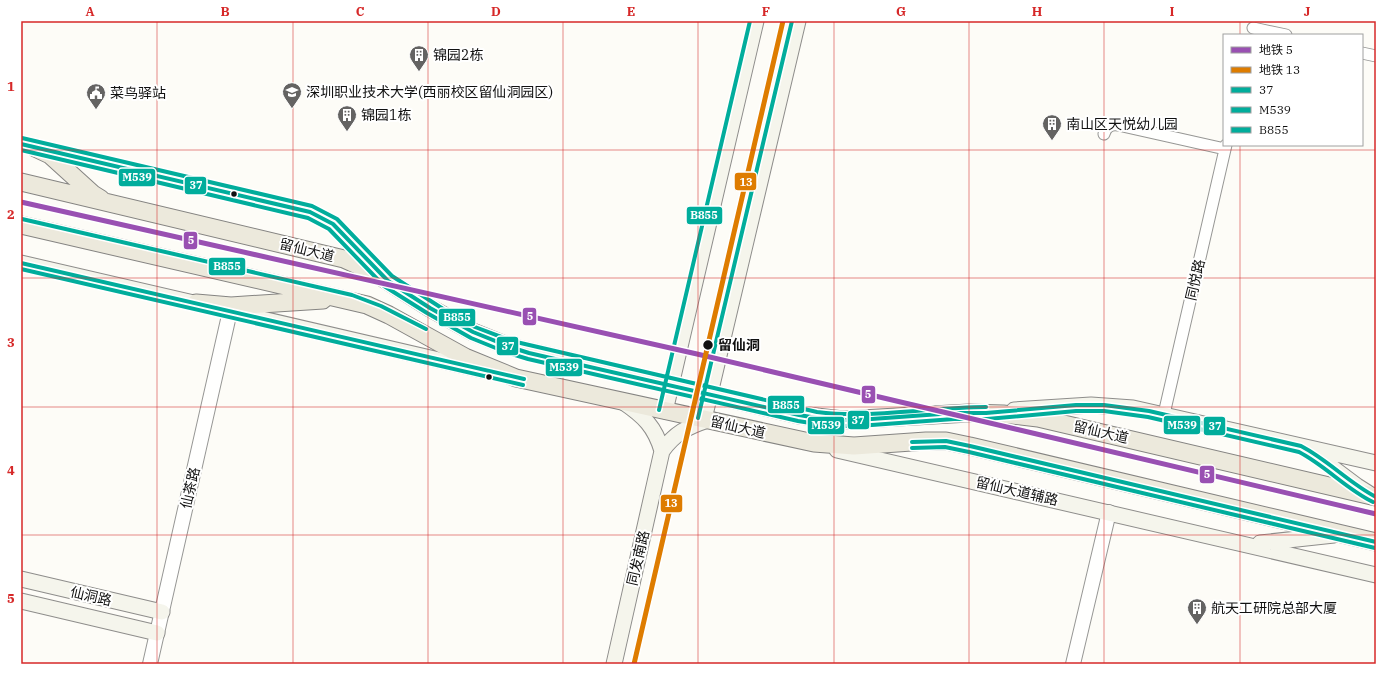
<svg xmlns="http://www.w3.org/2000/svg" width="1397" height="685" font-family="'IBM Plex Serif','Noto Sans SC',serif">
<rect width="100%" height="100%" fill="#fdfcf7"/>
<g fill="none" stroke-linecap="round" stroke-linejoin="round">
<defs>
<path id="minor" d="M1253 28 1286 35
M1362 53 1376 56
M1104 134C1106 127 1110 124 1118 125L1225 149
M1164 414 1226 145"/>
<path id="tertiary" d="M150 664 230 311
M1073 664 1109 512"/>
<path id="secondary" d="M21 144 310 212 333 224 383 276
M21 263 482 370
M623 402C644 416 655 427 662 451
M1014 410 1091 405 1133 408 1376 463
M665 411 756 21
M704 419 798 21
M837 450 1376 575
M1309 450 1357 486 1368 493
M1260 543 1334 535
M21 579 162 612
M21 601 157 633
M614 664 662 451C675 433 687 427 708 420"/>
<path id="primary" d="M35 148 50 155 93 194 101 199
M21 182 344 259 375 273 430 308 473 332 510 347 799 415 843 420 969 413 1003 414 1038 418 1376 497
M21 225 367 305 389 315 465 357 516 378 814 443 854 446 926 441H946L970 446 1376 542
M196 303 231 306 323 300"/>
</defs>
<!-- minor casing -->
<use href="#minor" stroke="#979795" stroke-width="13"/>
<!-- tertiary casing -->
<use href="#tertiary" stroke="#979795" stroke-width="16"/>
<!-- secondary casing -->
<use href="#secondary" stroke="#8e8d8b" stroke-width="17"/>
<!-- primary casing -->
<use href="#primary" stroke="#858482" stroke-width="19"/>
<!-- minor -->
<use href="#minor" stroke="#fffffe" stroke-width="11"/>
<!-- tertiary -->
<use href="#tertiary" stroke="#fffffe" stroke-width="14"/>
<!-- secondary -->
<use href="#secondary" stroke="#f5f5ec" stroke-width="15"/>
<!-- primary -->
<use href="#primary" stroke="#ece9dc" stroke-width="17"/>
<defs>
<path id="bus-1" d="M21 144 310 212 333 224 388 281 430 308 473 332 510 347 529 353 799 415 829 420H858L954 413H986L1076 405H1104L1149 411 1301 446C1328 460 1349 483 1376 497
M21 263 524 379
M912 442 946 441 970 446 1376 542"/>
<path id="bus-2" d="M21 150 308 218 329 229 384 286 427 313 471 338 508 353 528 359 798 421 829 426H858L954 419H987L1076 411H1104L1148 417 1299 452C1326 466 1346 489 1373 502
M21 269 523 385
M912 448 945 447 969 452 1375 548"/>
<path id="bus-3" d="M22 138 312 206 337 219 392 276 454 316 475 327 512 341 817 412C873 419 930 407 986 407
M22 219 352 295 381 306 426 329
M659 410 750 21
M698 418 792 21"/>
</defs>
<!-- bus-1 casing -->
<use href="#bus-1" stroke="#fff" stroke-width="7"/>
<!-- bus-2 casing -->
<use href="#bus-2" stroke="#fff" stroke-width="7"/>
<!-- bus-3 casing -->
<use href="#bus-3" stroke="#fff" stroke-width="7"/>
<!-- bus-1 -->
<use href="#bus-1" stroke="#01ad9c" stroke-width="4"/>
<!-- bus-2 -->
<use href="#bus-2" stroke="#01ad9c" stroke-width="4"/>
<!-- bus-3 -->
<use href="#bus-3" stroke="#01ad9c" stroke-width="4"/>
<defs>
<path id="metro-1" d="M21 202 697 354 1376 514"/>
<path id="metro-2" d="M634 664 783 21"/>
</defs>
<!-- metro-1 casing -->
<use href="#metro-1" stroke="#fff" stroke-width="8"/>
<!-- metro-2 casing -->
<use href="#metro-2" stroke="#fff" stroke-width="8"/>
<!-- metro-1 -->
<use href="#metro-1" stroke="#9950b2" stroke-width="5"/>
<!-- metro-2 -->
<use href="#metro-2" stroke="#de7c00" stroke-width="5"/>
</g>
<!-- grid -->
<path fill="none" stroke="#d62828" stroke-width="1" stroke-opacity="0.55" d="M157 21V664M293 21V664M428 21V664M563 21V664M698 21V664M834 21V664M969 21V664M1104 21V664M1240 21V35M1240 145V664M21 150H1376M21 278H1376M21 407H1376M21 535H1376"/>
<!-- icons -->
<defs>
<symbol id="building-pin" viewBox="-11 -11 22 30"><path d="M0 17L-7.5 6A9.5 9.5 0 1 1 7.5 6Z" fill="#646362" stroke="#fff"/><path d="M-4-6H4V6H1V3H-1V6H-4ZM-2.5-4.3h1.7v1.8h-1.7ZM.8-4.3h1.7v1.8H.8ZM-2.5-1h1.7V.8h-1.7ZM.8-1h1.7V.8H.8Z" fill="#fff"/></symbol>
<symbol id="university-pin" viewBox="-11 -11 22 30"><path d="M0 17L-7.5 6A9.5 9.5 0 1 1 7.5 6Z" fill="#646362" stroke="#fff"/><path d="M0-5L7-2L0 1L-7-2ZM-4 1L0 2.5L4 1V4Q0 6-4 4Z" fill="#fff"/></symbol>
<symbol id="civic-pin" viewBox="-11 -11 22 30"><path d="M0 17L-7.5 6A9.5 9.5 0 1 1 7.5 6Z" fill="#646362" stroke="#fff"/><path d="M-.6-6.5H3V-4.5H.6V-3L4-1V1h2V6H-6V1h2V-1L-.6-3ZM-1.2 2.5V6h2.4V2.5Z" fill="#fff"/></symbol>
</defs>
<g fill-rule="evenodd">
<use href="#building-pin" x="408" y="44" width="22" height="30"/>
<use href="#university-pin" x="281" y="81" width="22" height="30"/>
<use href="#civic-pin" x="85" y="82" width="22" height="30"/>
<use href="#building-pin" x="336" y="104" width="22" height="30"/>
<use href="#building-pin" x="1041" y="113" width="22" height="30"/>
<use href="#building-pin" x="1186" y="597" width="22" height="30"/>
</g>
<!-- markers -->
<g fill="#111" stroke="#fff" stroke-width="1.5">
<circle cx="234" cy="194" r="3.5"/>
<circle cx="708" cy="345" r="5.5"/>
<circle cx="489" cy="377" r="3.5"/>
</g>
<g text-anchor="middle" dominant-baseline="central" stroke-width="4" stroke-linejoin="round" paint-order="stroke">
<!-- poi labels -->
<g font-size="14" fill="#111" stroke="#fff" text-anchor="start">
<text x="433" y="55">锦园2栋</text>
<text x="306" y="92">深圳职业技术大学(西丽校区留仙洞园区)</text>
<text x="110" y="93">菜鸟驿站</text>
<text x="361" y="115">锦园1栋</text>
<text x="1066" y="124">南山区天悦幼儿园</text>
<text x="1211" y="608">航天工研院总部大厦</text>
</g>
<!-- street labels -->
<g font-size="14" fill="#111" stroke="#fff">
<text transform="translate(307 250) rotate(14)">留仙大道</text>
<text transform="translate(1195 280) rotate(-77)">同悦路</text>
<text transform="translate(738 427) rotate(13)">留仙大道</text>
<text transform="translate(1101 432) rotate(13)">留仙大道</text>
<text transform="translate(190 488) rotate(-77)">仙茶路</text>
<text transform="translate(1017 491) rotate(13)">留仙大道辅路</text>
<text transform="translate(638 558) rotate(-77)">同发南路</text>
<text transform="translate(91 596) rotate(13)">仙洞路</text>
</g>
<!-- stop labels -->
<g font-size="14" font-weight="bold" fill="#111" stroke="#fff" text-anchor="start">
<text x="718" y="345">留仙洞</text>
</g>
</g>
<g stroke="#fff" stroke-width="1.5">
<rect x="118" y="168" width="38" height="19" rx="4" fill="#01ad9c"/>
<rect x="734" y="172" width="23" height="19" rx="4" fill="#de7c00"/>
<rect x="184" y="176" width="23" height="19" rx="4" fill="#01ad9c"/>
<rect x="686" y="206" width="37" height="19" rx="4" fill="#01ad9c"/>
<rect x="183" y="231" width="15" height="19" rx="4" fill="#9950b2"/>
<rect x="208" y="257" width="38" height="19" rx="4" fill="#01ad9c"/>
<rect x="522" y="307" width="15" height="19" rx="4" fill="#9950b2"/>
<rect x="438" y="308" width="38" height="19" rx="4" fill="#01ad9c"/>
<rect x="496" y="336" width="23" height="20" rx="4" fill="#01ad9c"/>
<rect x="545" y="358" width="38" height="19" rx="4" fill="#01ad9c"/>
<rect x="861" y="385" width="15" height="19" rx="4" fill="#9950b2"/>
<rect x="767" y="395" width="38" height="19" rx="4" fill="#01ad9c"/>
<rect x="847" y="410" width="23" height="20" rx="4" fill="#01ad9c"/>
<rect x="1163" y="415" width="38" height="20" rx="4" fill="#01ad9c"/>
<rect x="807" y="416" width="38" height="19" rx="4" fill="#01ad9c"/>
<rect x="1203" y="416" width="23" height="20" rx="4" fill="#01ad9c"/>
<rect x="1199" y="465" width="16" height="19" rx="4" fill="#9950b2"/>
<rect x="660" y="494" width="23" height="19" rx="4" fill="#de7c00"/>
</g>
<g font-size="11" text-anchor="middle" font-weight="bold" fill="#fff">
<text x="137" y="181">M539</text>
<text x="746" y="186">13</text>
<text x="196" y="189">37</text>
<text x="704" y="219">B855</text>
<text x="191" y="244">5</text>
<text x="227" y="270">B855</text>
<text x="530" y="320">5</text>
<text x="457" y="321">B855</text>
<text x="508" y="350">37</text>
<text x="564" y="371">M539</text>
<text x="868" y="398">5</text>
<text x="786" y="409">B855</text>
<text x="858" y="424">37</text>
<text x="1182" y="429">M539</text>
<text x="826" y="429">M539</text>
<text x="1215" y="430">37</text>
<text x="1207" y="478">5</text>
<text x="671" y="507">13</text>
</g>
<!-- border -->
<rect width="1397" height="685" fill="none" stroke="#ffffff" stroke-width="44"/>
<!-- legend -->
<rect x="1223" y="34" width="140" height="112" fill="#ffffff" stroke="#a0a0a0"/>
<rect x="1231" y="47" width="20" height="6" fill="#9950b2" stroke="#a0a0a0"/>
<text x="1259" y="54" font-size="12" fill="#111111">地铁 5</text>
<rect x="1231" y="67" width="20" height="6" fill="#de7c00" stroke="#a0a0a0"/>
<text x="1259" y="74" font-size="12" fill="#111111">地铁 13</text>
<rect x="1231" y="87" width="20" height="6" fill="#01ad9c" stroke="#a0a0a0"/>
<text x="1259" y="94" font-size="12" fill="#111111">37</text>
<rect x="1231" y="107" width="20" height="6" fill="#01ad9c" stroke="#a0a0a0"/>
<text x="1259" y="114" font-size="12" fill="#111111">M539</text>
<rect x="1231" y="127" width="20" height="6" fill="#01ad9c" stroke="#a0a0a0"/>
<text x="1259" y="134" font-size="12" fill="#111111">B855</text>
<rect x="22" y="22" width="1353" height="641" fill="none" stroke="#d62828" stroke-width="1.5"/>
<g font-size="13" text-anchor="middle" font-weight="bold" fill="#d62828">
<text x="90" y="16">A</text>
<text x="225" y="16">B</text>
<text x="360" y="16">C</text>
<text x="496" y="16">D</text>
<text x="631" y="16">E</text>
<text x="766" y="16">F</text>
<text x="901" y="16">G</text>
<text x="1037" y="16">H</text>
<text x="1172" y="16">I</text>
<text x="1307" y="16">J</text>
<text x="11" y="91">1</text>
<text x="11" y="219">2</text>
<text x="11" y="347">3</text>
<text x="11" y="475">4</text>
<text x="11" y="603">5</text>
</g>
</svg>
